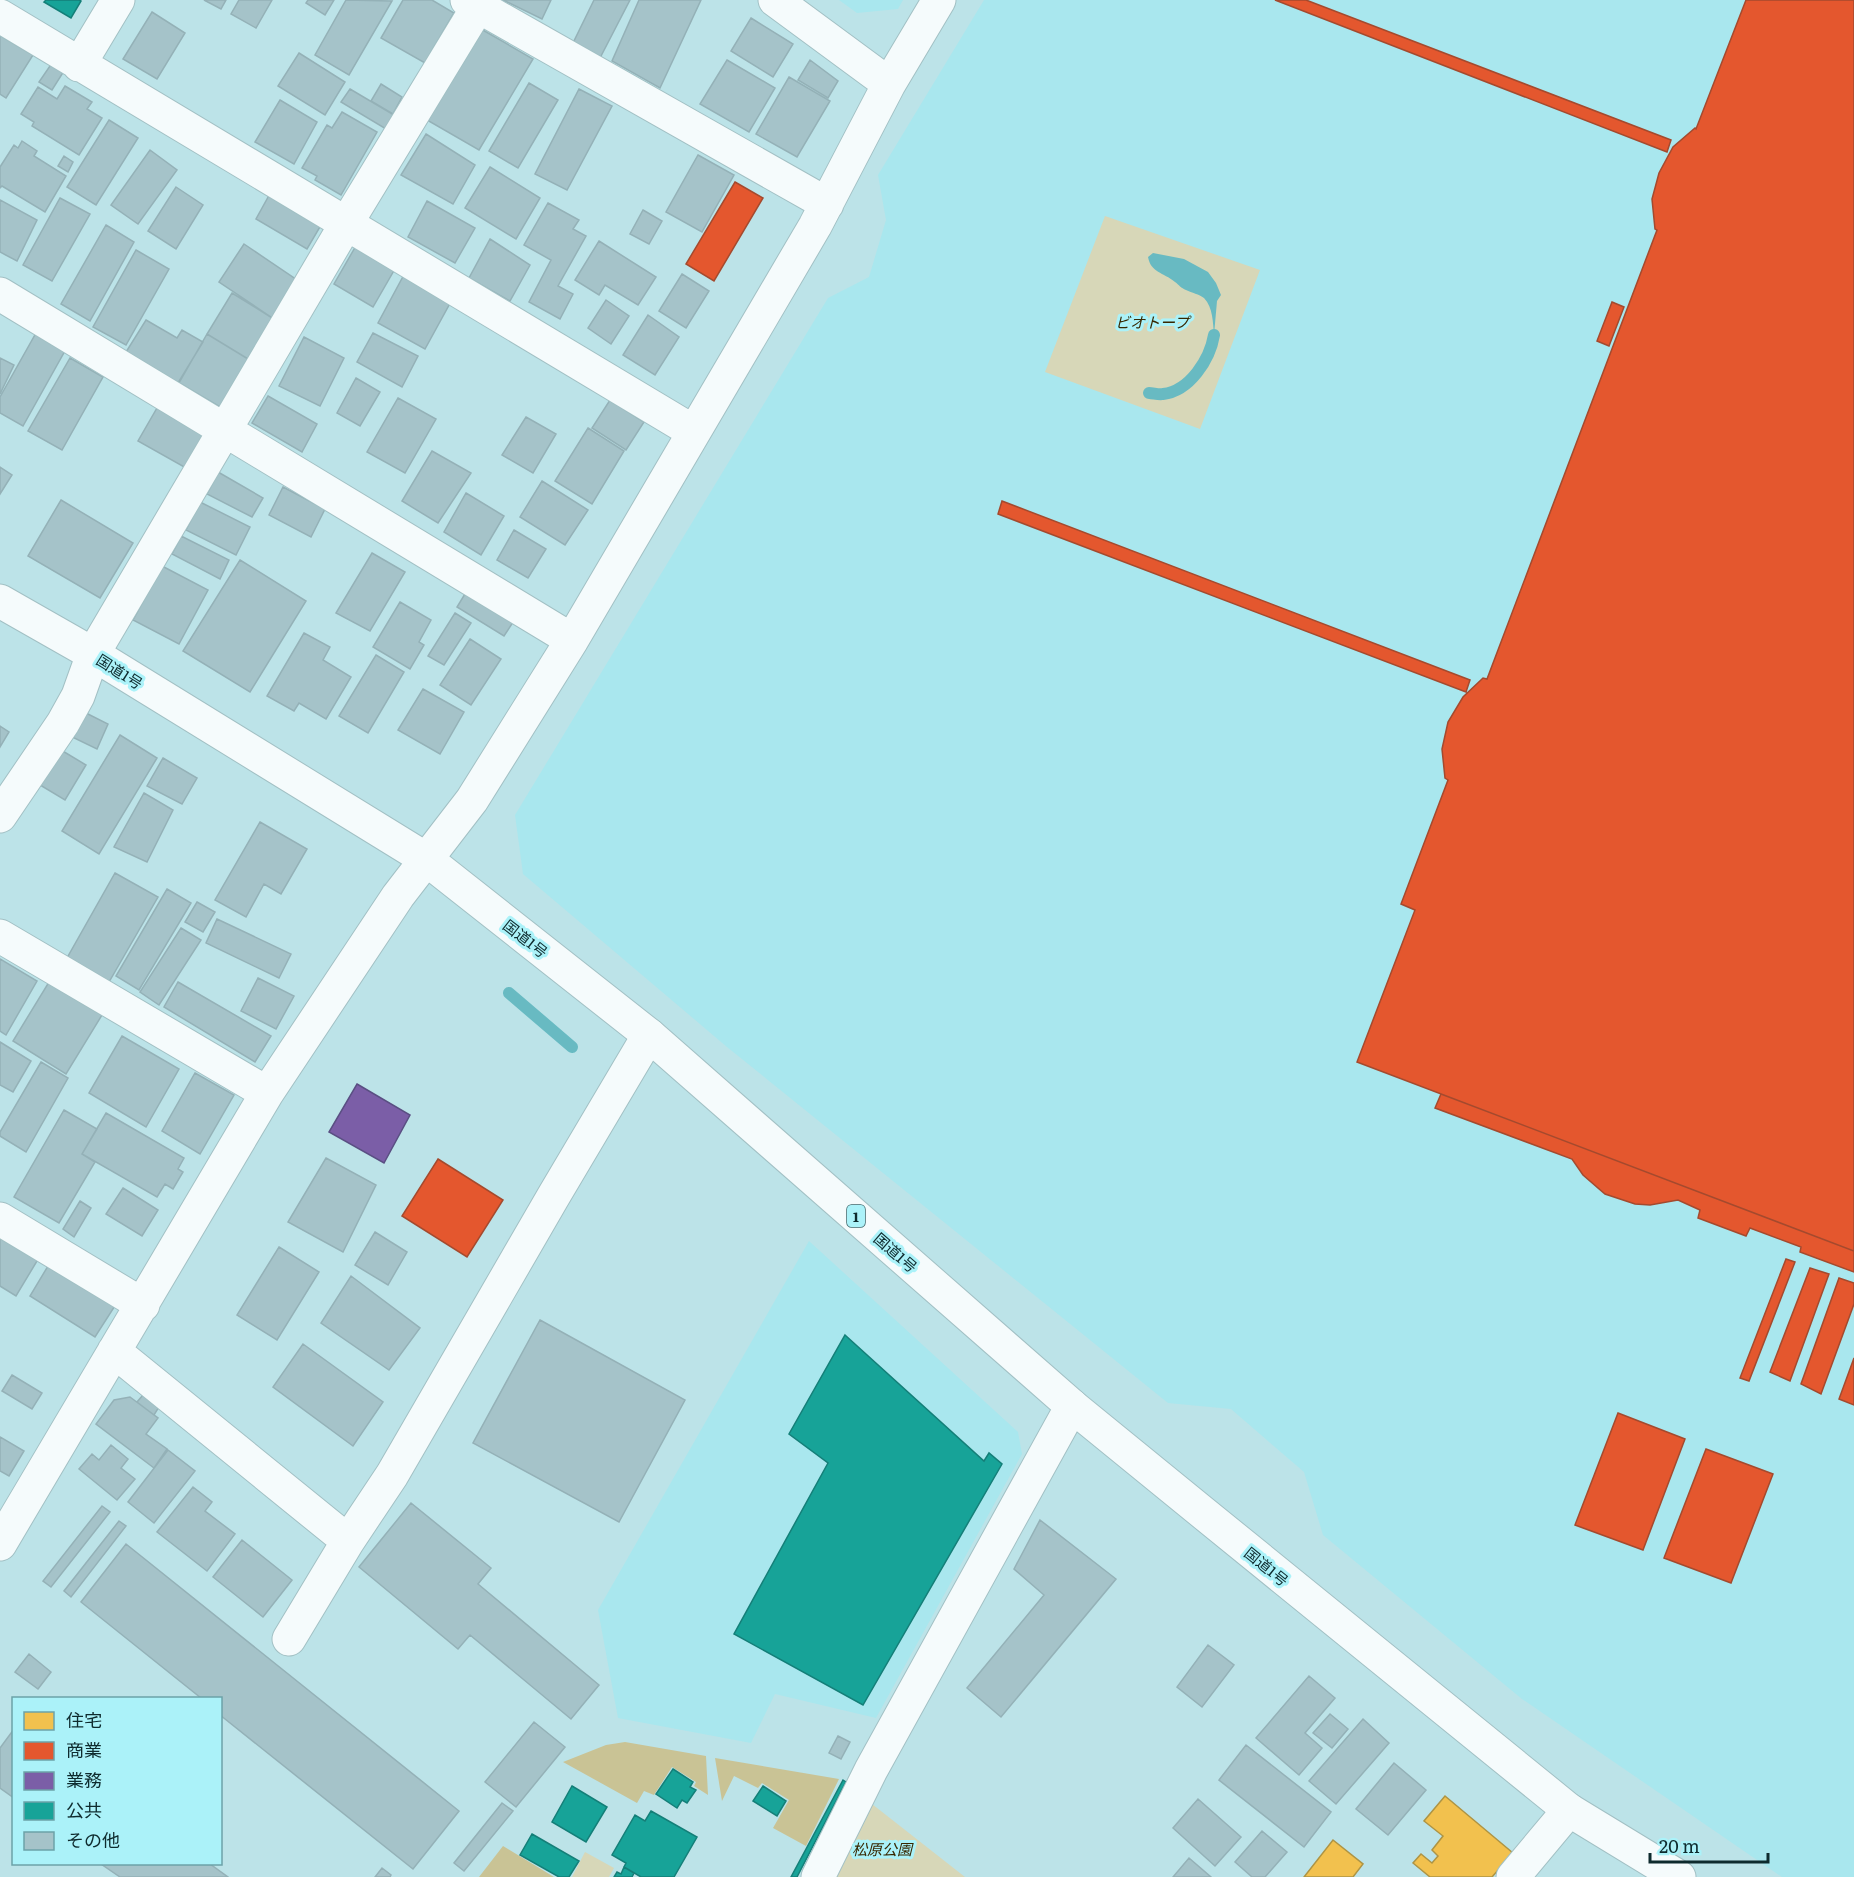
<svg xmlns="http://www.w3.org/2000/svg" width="1854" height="1877" font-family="Literata,'Noto Sans JP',serif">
<rect width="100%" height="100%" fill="#bce3e8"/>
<!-- built -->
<path fill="#a9e7ee" d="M839 0H903L898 9 857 13Z
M984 0H1854V1877H1782L1522 1699 1323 1535 1304 1472 1231 1409 1168 1403 727 1047 523 874 515 815 828 298 869 277 886 220 878 175Z
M809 1241 1018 1432 1022 1454 876 1718 775 1694 751 1743 618 1718 598 1610Z"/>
<!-- green -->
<path fill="#d7d7b8" d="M1105 216 1260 270 1200 429 1045 372Z
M872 1804 965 1877H834Z
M585 1852 614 1868 609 1877H572Z"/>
<!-- forest -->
<path fill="#c9c395" d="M625 1742 706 1756 708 1795 694 1786 696 1782 672 1767 654 1795 644 1791 637 1803 563 1762 606 1745Z
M715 1758 839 1779 806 1846 773 1828 789 1800 762 1783 758 1788 734 1776 722 1801Z
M503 1846 554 1877H479Z"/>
<!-- water -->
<path fill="#68bac2" d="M1153 253 1184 259 1208 272 1216 283 1221 295 1217 301 1214 335C1213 323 1213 307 1204 298 1199 294 1192 293 1186 290 1181 288 1179 285 1175 282 1163 272 1151 273 1148 257Z"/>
<!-- homes -->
<path fill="#f2c14e" stroke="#ae9444" stroke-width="1.5" d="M1445 1796 1513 1853 1492 1877H1430L1413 1863 1421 1854 1432 1863 1438 1856 1432 1850 1443 1836 1424 1821Z
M1333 1840 1363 1864 1353 1877H1304Z"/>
<!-- shops -->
<path fill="#e4572e" stroke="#a44a2e" stroke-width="1.5" d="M1275 0H1306L1671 140 1667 152Z
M1746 0H1854V1251L1357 1062 1415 910 1401 904 1448 780 1445 778 1442 749 1448 722 1463 697 1483 678 1487 679 1657 230 1655 229 1652 199 1659 173 1673 147 1695 128 1696 129Z
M735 182 763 198 714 281 686 264Z
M1612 302 1624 307 1609 346 1597 341Z
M1002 501 1470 680 1466 692 998 514Z
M1441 1094 1854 1251V1272L1800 1252 1801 1247 1750 1228 1746 1236 1698 1218 1700 1210 1678 1200 1650 1205 1635 1204 1605 1194 1583 1175 1572 1159 1435 1108Z
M438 1159 503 1200 467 1257 402 1216Z
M1786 1259 1795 1262 1749 1381 1740 1378Z
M1810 1268 1829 1274 1790 1381 1770 1372Z
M1839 1278 1854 1283V1304L1821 1394 1801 1384Z
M1854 1358V1405L1839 1399Z
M1618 1413 1685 1439 1643 1550 1575 1525Z
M1706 1449 1773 1474 1731 1583 1664 1558Z"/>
<!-- offices -->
<path fill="#7b5ea7" stroke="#5a4f83" stroke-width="1.5" d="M357 1084 410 1115 384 1163 329 1132Z"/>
<!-- public -->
<path fill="#17a398" stroke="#147f78" stroke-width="1.5" d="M46 0H79L81 1 71 18 44 2Z
M845 1335 984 1461 989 1453 1002 1464 863 1705 734 1634 828 1463 789 1434Z
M673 1769 693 1782 690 1787 696 1790 687 1803 682 1800 677 1808 656 1794Z
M843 1780 846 1782 797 1877H791Z
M572 1786 607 1807 586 1842 552 1822Z
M763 1786 786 1801 777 1816 753 1801Z
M651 1811 697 1837 674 1877H641L624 1867 626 1863 612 1855 635 1815 645 1821Z
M532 1834 579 1861 569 1877H559L520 1855Z
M624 1867 634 1873 632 1877H614L617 1872 621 1874Z"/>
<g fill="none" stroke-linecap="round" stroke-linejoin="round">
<!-- stream -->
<path stroke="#68bac2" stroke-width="12" d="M1149 393C1153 393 1159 395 1163 394 1190 391 1210 359 1214 335
M509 993 572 1047"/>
</g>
<!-- building -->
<path fill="#a5c3c9" stroke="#94b1b7" stroke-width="1.5" d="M204 0H226L221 9Z
M239 0H272L256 28 231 14Z
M308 0H334L325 15 306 3Z
M346 0 392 1 349 75 315 55Z
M403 0H432L454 13 425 63 381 38Z
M503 0H551L542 19Z
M594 0H630L600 58 573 43Z
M639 0H701L660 88 612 61Z
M152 12 185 33 157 79 123 59Z
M751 18 793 44 773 77 731 51Z
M481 29 533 59 479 150 427 120Z
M0 35 33 55 6 98 0 94Z
M299 53 345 82 325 115 278 86Z
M727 60 775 88 749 132 700 104Z
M810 60 838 81 828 98 798 80Z
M52 63 64 71 52 90 39 82Z
M789 77 830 101 797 157 756 134Z
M529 83 558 100 518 168 489 151Z
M381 84 402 97 393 114 371 101Z
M65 86 92 102 87 109 102 118 79 155 32 126 34 122 21 114 38 87 57 99Z
M350 89 394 115 386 129 341 102Z
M579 89 612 106 567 190 535 174Z
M280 100 317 122 294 164 255 142Z
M342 112 377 132 341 195 315 180 317 176 302 168 327 125 332 128Z
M109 120 138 138 96 205 67 187Z
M426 134 475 165 453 204 401 175Z
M22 141 37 151 34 156 66 176 45 212 2 186 0 188V167L14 145 18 148Z
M150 150 177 170 138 224 111 205Z
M698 155 734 175 702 232 666 212Z
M64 156 73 162 68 172 58 166Z
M490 167 540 198 516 239 465 208Z
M176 187 203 205 176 249 148 231Z
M272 190 324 220 307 249 256 219Z
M60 198 90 214 52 281 23 265Z
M0 200 37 220 17 261 0 252Z
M427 201 475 228 455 263 408 237Z
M548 203 579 220 573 229 586 236 558 286 573 294 560 319 529 302 551 260 524 245Z
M643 210 662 221 649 244 630 234Z
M106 225 134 242 90 321 61 304Z
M490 239 530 265 510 301 469 278Z
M599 241 656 277 638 305 605 285 599 295 575 280Z
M244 244 303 284 277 321 219 282Z
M357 244 396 267 373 307 334 284Z
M136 250 169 269 126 345 93 327Z
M406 271 454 296 425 349 378 323Z
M682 274 709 291 686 328 659 311Z
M232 293 277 321 253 362 207 334Z
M606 300 629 316 611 344 588 328Z
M648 315 679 337 655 375 623 355Z
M146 320 177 338 182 330 203 342 178 383 126 352Z
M36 333 66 349 23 426 0 413V397Z
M373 333 418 356 402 387 357 362Z
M207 334 253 362 225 410 179 383Z
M304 337 344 358 320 406 279 386Z
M0 358 14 365 0 394Z
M70 358 103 377 62 450 28 431Z
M356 378 380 392 360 426 337 413Z
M268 396 317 424 302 452 252 423Z
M398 398 436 419 405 473 367 452Z
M610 400 644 422 626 450 592 428Z
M157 408 205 436 186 468 138 441Z
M526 417 556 434 533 473 502 455Z
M588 428 624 451 592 504 555 481Z
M432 451 471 473 438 523 402 501Z
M0 467 12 475 0 494Z
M218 472 263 498 252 517 207 494Z
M542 481 588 510 565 545 520 517Z
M283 487 325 509 311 537 269 515Z
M466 493 504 516 481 555 444 532Z
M61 500 133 543 100 598 28 556Z
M200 502 250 527 236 555 186 530Z
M514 530 546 549 528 578 497 560Z
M181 536 229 560 220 579 172 554Z
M372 553 405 572 370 631 336 613Z
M240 560 306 601 250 692 183 651Z
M162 566 208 590 179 644 133 620Z
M471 584 519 613 504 636 457 607Z
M400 602 431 620 419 642 424 645 410 669 373 647Z
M455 613 471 623 444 665 428 656Z
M304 633 330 647 323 660 351 677 326 719 299 703 294 711 267 696Z
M470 639 501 659 471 705 440 685Z
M376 655 404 672 368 733 339 716Z
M423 689 464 712 440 754 398 730Z
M82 711 108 724 97 749 70 736Z
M0 726 9 732 0 747Z
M120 735 157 758 99 854 62 831Z
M56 747 86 765 65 800 35 782Z
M163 758 197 778 182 804 147 786Z
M144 793 173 810 147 862 114 847Z
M260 822 307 849 281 894 264 884 246 917 215 900Z
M115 873 158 897 109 982 67 958Z
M167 889 191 903 139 990 116 976Z
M197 902 215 912 203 932 185 922Z
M217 919 291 954 279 978 206 943Z
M181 928 201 940 159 1005 140 992Z
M0 959 37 981 6 1035 0 1031Z
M258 978 294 996 276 1029 241 1011Z
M49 982 102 1015 66 1074 13 1041Z
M178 982 271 1036 255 1062 164 1007Z
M122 1036 179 1069 146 1127 89 1093Z
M0 1042 31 1061 13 1092 0 1085Z
M41 1062 68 1078 26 1152 0 1136V1132Z
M195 1073 234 1095 200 1154 162 1131Z
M64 1110 97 1129 82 1154 95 1162 59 1223 14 1197Z
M106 1113 184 1158 178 1169 183 1172 173 1189 165 1184 157 1197 82 1154Z
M326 1158 376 1185 343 1252 288 1222Z
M123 1188 158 1210 142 1236 106 1214Z
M80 1201 91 1208 74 1237 63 1229Z
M375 1232 407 1252 388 1285 355 1265Z
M4 1234 40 1256 16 1296 0 1286V1239Z
M279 1247 319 1272 277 1340 237 1315Z
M54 1256 120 1298 95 1337 30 1296Z
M351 1276 420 1328 389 1370 321 1323Z
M540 1320 685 1400 619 1522 473 1443Z
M303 1344 383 1402 353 1446 273 1387Z
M12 1375 42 1393 32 1409 2 1391Z
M143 1395 159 1407 154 1415 137 1402Z
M130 1397 158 1418 146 1434 167 1449 154 1468 96 1424 114 1400Z
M0 1437 24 1451 9 1476 0 1471Z
M111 1445 128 1459 121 1468 135 1479 117 1500 79 1469 92 1454 99 1460Z
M168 1450 195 1471 154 1523 128 1502Z
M193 1487 212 1502 205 1511 235 1534 207 1571 157 1532Z
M411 1503 491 1568 478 1584 599 1685 571 1719 470 1635 458 1649 359 1567Z
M102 1506 110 1512 51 1587 43 1581Z
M1040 1520 1116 1579 1001 1717 967 1688 1044 1595 1014 1569Z
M119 1521 126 1526 71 1597 64 1591Z
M242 1540 292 1580 263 1617 213 1577Z
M126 1544 459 1811 413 1869 220 1715V1698H201L81 1602Z
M1208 1645 1234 1665 1202 1707 1177 1687Z
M29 1654 51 1672 38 1689 15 1672Z
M1309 1676 1335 1698 1305 1733 1322 1748 1299 1775 1256 1738Z
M1330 1714 1348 1729 1332 1748 1313 1733Z
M1363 1719 1389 1743 1336 1804 1309 1781Z
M534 1722 565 1747 516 1807 485 1782Z
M14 1729V1798L0 1788V1748Z
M838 1736 850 1742 841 1759 829 1753Z
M1246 1745 1331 1812 1304 1847 1219 1780Z
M1394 1763 1426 1790 1388 1835 1356 1809Z
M1198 1799 1241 1837 1215 1866 1173 1828Z
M502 1803 513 1811 464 1871 454 1863Z
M1262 1831 1287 1852 1265 1877H1252L1235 1862Z
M1189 1858 1211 1877H1173Z
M101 1864H210L228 1877H120Z
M382 1868 391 1875 390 1877H375Z"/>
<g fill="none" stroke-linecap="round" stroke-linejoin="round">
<defs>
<path id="minor" d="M467 0 827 204
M775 0 889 84
M0 16 694 432
M79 65 118 0
M0 294 572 640
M0 816 63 723 78 696 93 654 346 224 482 0
M0 936 267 1093
M0 1219 143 1305
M114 1351 348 1541 392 1475 553 1197 649 1035
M0 1544 267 1093 398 896 472 800 572 640 815 226 889 84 939 0
M289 1639 348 1541
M818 1877 871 1770 1072 1406
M1513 1877 1569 1810"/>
<path id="highway" d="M0 601 93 654 426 859 649 1035 1072 1406 1202 1512 1569 1810 1679 1877"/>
</defs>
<!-- minor casing -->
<use href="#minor" stroke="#a2c0c4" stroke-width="35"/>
<!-- highway casing -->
<use href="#highway" stroke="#a2c0c4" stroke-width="35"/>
<!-- minor -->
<use href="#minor" stroke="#f5fbfc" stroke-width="33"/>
<!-- highway -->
<use href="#highway" stroke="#f5fbfc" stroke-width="33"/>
</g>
<g text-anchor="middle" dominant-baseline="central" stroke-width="6" stroke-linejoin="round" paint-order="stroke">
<!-- shield labels -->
<rect fill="#abf2f9" stroke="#3d676b" stroke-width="1.5" x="847" y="1205" width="18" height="22" rx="4.5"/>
<g font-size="14" font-weight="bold" fill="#0e2b2e">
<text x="856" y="1216">1</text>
</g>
<!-- park labels -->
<g font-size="15" font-style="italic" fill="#382700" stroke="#abf2f9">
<text x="1152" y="321">ビオトープ</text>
<text x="882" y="1848">松原公園</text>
</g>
<!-- street labels -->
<g font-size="15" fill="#0e2b2e" stroke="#abf2f9">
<text transform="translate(120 671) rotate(32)">国道1号</text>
<text transform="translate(526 938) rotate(38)">国道1号</text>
<text transform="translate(896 1252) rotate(41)">国道1号</text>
<text transform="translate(1267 1566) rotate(39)">国道1号</text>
</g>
</g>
<!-- legend -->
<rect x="12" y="1697" width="210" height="168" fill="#abf2f9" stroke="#6ca2a8" stroke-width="1.5"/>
<rect x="24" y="1712" width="30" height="18" fill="#f2c14e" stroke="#6ca2a8" stroke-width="1.5"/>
<text x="66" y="1727" font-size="18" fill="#0e2b2e">住宅</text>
<rect x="24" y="1742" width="30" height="18" fill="#e4572e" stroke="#6ca2a8" stroke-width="1.5"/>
<text x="66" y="1757" font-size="18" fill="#0e2b2e">商業</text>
<rect x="24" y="1772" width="30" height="18" fill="#7b5ea7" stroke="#6ca2a8" stroke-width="1.5"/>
<text x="66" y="1787" font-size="18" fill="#0e2b2e">業務</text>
<rect x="24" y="1802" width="30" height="18" fill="#17a398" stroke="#6ca2a8" stroke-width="1.5"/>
<text x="66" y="1817" font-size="18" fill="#0e2b2e">公共</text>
<rect x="24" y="1832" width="30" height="18" fill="#a5c3c9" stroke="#6ca2a8" stroke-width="1.5"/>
<text x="66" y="1847" font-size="18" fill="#0e2b2e">その他</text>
<!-- scale -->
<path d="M1650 1853v9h118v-9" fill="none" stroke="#0e2b2e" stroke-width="3"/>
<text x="1659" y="1853" font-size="18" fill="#0e2b2e" stroke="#abf2f9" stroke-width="4.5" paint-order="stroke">20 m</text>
</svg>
